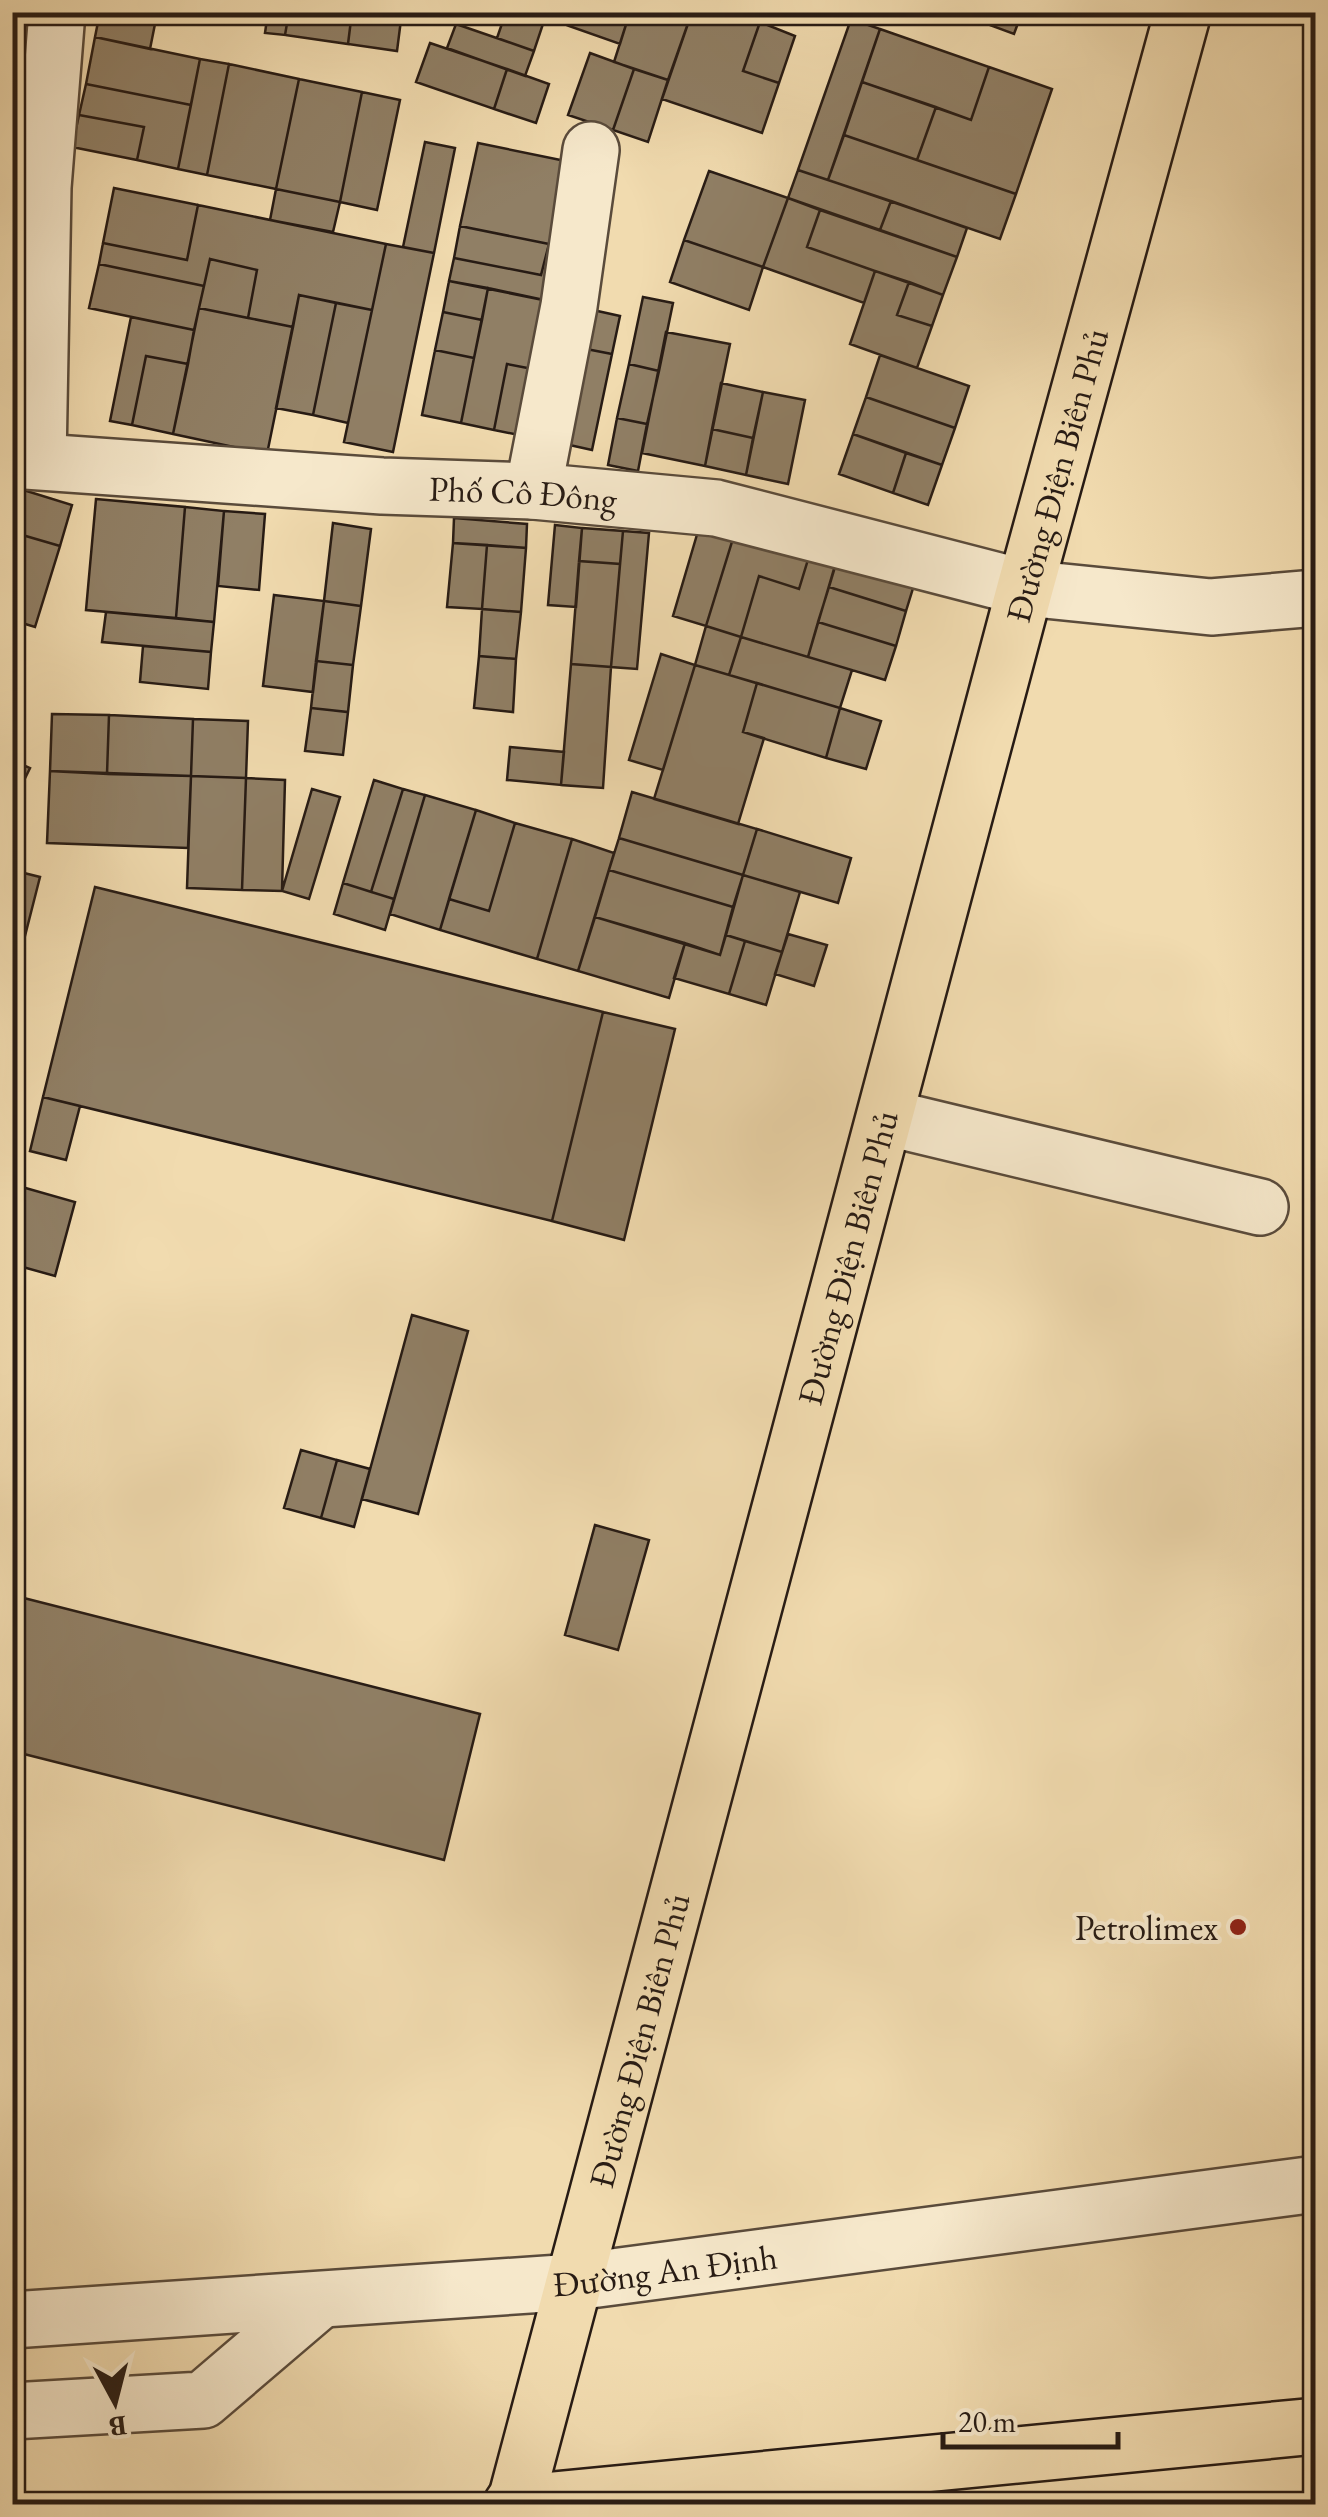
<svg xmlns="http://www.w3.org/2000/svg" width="1328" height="2517" font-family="'EB Garamond',serif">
<rect width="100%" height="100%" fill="#f1dbaf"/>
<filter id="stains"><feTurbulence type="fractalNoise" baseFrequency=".002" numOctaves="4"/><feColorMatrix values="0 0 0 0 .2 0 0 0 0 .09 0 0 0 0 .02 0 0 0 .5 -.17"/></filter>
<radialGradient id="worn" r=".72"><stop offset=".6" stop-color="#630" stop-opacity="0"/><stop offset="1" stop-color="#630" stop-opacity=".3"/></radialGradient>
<!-- building -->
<path fill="#907f65" stroke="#271b14" stroke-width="2.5" d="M100 12H124L156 19 150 49 95 37Z
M268 12H289L285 35 265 33Z
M289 12H352L348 44 285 35Z
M352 12H402L397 51 348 44Z
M506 12H531L545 18 534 51 497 38Z
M531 12H574L569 26Z
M574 12H630L620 44 569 26Z
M630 12H692L668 80 614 62Z
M692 12H730L760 22 743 71 779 83 762 133 662 99Z
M730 12H763L760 22Z
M969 12H1022L1014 34 968 17Z
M851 19 880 29 828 180 798 170Z
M760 22 795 36 779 83 743 71Z
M456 24 534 51 525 76 447 48Z
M880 29 989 67 971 120 862 82Z
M95 37 200 59 191 105 86 84Z
M430 43 507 69 494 109 416 82Z
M590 53 634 69 613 130 568 115Z
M200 59 229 64 207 175 178 169Z
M229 64 299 79 276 189 207 175Z
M989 67 1052 89 1016 194 917 160 936 107 971 120Z
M507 69 549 84 536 123 494 109Z
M634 69 668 80 648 142 613 130Z
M299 79 362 92 340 202 276 189Z
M12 82 40 84 18 185 12 184Z
M862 82 936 107 917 160 844 135Z
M86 84 191 105 178 169 137 160 144 127 79 115Z
M362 92 400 100 377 210 340 202Z
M79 115 144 127 137 160 72 147Z
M844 135 1016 194 1000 239 828 180Z
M425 142 455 148 434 253 403 247Z
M478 143 585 165 558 303 449 281 454 258 541 275 549 244 460 226Z
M798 170 891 201 880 230 788 198Z
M709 171 788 198 763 267 684 240Z
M114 188 198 205 187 260 103 243Z
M276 189 340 202 333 232 270 220Z
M788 198 820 210 807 247 875 271 864 303 763 267Z
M891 201 967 228 957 257 880 230Z
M198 205 386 244 372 310 299 295 293 327 248 318 257 270 210 259 204 286 99 264 103 243 187 260Z
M12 206 19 207 15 249H12Z
M820 210 957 257 943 295 807 247Z
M460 226 549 244 541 275 454 258Z
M684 240 763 267 749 310 670 282Z
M386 244 434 253 393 452 344 442Z
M210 259 257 270 248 318 199 308Z
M99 264 204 286 194 330 89 308Z
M875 271 909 282 897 315 932 326 917 368 850 344Z
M449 281 488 288 482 320 443 312Z
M909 282 943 295 932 326 897 315Z
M488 288 558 303 543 371 507 364 494 430 461 423Z
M299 295 336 303 313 415 276 408Z
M643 297 673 303 659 371 629 364Z
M336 303 372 310 348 423 313 415Z
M199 308 293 327 267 454 173 434Z
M584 308 620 316 612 354 576 347Z
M443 312 482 320 474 358 435 350Z
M131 317 194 330 188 364 146 356 132 425 110 421Z
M666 332 730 344 705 466 642 453Z
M576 347 612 354 592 450 556 442Z
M435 350 474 358 461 423 422 415Z
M880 355 969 386 955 428 866 397Z
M146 356 188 364 173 434 132 425Z
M507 364 543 371 529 437 494 430Z
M629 364 659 371 647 424 617 418Z
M721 383 763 392 753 438 712 429Z
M763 392 805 400 788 484 746 475Z
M866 397 955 428 942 465 853 434Z
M617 418 647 424 638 471 608 465Z
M712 429 753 438 746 475 705 466Z
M853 434 906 453 893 493 839 474Z
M906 453 942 465 928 505 893 493Z
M17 488 72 505 60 546 12 532V505Z
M96 499 185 507 176 618 86 610Z
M185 507 224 511 214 622 176 618Z
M224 511 265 514 259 590 218 586Z
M454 518 527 524 526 548 453 543Z
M701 521 735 532 706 626 673 616Z
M333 523 371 529 361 606 324 601Z
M555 525 582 528 576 607 548 605Z
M582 528 623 531 620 564 579 561Z
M623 531 649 533 637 669 611 667Z
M12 532 60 546 35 627 12 620Z
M735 532 810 553 799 589 759 576 741 637 706 626Z
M844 537 922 559 906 611 829 587Z
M453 543 487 545 482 609 447 607Z
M487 545 526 548 521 612 482 609Z
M810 553 836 562 808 657 741 637 759 576 799 589Z
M579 561 620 564 611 667 571 664Z
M829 587 906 611 896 646 818 622Z
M274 595 324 601 313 692 263 686Z
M324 601 361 606 353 665 316 661Z
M482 609 521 612 516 659 479 656Z
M106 612 214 622 211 652 102 642Z
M818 622 896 646 885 680 808 657Z
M706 626 741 637 729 675 695 665Z
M741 637 852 670 840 708 729 675Z
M143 646 211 652 208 689 140 682Z
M661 654 695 665 663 770 629 760Z
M479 656 516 659 513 712 474 708Z
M316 661 353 665 348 712 311 708Z
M571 664 611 667 603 788 561 785Z
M695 665 757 683 743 732 764 738 738 824 654 799Z
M757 683 840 708 826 758 743 732Z
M311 708 348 712 343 755 305 751Z
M840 708 881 721 866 769 826 758Z
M52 714 109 715 107 774 50 771Z
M109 715 193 719 191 776 107 774Z
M193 719 248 721 246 778 191 776Z
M510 747 564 752 561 785 507 780Z
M12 760 30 768 12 805Z
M50 771 191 776 188 848 47 843Z
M191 776 246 778 242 890 187 888Z
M246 778 285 780 282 891 242 890Z
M374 780 403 789 371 892 343 883Z
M312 789 340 797 309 899 282 891Z
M403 789 425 795 394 899 371 892Z
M632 792 757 829 743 875 619 838Z
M425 795 476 810 440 930 390 914Z
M476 810 515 823 489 911 449 899Z
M515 823 572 839 537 959 440 930 449 899 489 911Z
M757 829 851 858 838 903 743 875Z
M619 838 743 875 733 907 609 870Z
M572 839 614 853 578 971 537 959Z
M12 870 40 877 12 987Z
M609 870 733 907 720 955 595 917Z
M743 875 800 892 782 952 726 935Z
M343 883 394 899 385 930 334 914Z
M95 887 603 1012 552 1221 43 1097Z
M595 917 685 943 669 998 578 971Z
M788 934 827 945 814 986 775 974Z
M726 935 745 941 729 994 674 978 685 943 720 955Z
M745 941 782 952 766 1005 729 994Z
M603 1012 675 1029 624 1240 552 1221Z
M43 1097 80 1106 66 1160 30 1151Z
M15 1185 75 1202 55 1276 12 1264Z
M412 1315 468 1331 418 1514 362 1499Z
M301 1450 337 1460 321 1518 284 1508Z
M337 1460 370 1469 354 1527 321 1518Z
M595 1525 649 1540 618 1650 565 1635Z
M12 1595 480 1714 444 1860 12 1751Z"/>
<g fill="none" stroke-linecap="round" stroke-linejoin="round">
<defs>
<g id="minor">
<path id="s1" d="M12 460 382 486 533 491 716 508 1025 588 1211 607 1316 598"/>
<path d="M38 461 43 187 57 12"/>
<path d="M533 491 569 306 591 150"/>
<path d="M885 1117 1260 1207"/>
<path id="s2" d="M12 2320 575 2282 1316 2184"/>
<path d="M12 2411 203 2400 320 2300"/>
</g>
<g id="major">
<path id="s3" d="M515 2504 1025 588 1183 12"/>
</g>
<path id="highway" d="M512 2504 1316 2426"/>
</defs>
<!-- minor casing -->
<use href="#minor" stroke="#5a4b3b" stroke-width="60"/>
<!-- major casing -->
<use href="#major" stroke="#271b14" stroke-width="60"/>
<!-- highway casing -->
<use href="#highway" stroke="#271b14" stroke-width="60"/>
<!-- minor -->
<use href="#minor" stroke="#f6e8cb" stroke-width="55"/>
<!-- major -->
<use href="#major" stroke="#f1dbaf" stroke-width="55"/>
<!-- highway -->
<use href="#highway" stroke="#f1dbaf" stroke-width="55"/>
</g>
<!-- markers -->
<circle fill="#8f2418" stroke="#f6e8cb" stroke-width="4" cx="1238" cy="1927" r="10"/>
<g text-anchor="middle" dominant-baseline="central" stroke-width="8" stroke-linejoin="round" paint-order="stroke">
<!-- street labels -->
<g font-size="35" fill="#271b14" stroke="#f6e8cb">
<text stroke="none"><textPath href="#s3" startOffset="2100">Đường Điện Biên Phủ</textPath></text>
<text stroke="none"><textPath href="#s1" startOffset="512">Phố Cô Đông</textPath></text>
<text stroke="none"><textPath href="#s3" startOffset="1290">Đường Điện Biên Phủ</textPath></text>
<text stroke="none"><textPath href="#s3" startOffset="480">Đường Điện Biên Phủ</textPath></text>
<text stroke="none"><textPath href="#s2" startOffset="655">Đường An Định</textPath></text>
</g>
<!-- poi labels -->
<g font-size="35" fill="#271b14" stroke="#f6e8cb" text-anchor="end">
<text x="1218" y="1927">Petrolimex</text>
</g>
</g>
<!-- margin -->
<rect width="1328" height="2517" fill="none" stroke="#f1dbaf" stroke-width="50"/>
<rect x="15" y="15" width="1298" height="2487" fill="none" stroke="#271b14" stroke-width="5"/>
<rect x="25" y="25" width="1278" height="2467" fill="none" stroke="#271b14" stroke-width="2.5"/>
<!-- north arrow -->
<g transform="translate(115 2402) rotate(173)" stroke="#f6e8cb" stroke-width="8" paint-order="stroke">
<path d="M0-8L18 38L0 25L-18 38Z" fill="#271b14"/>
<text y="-15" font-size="28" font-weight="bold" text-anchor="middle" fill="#271b14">B</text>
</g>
<!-- scale -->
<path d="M943 2432v15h175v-15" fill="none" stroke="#271b14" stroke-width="5"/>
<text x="958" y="2432" font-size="30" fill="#271b14" stroke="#f6e8cb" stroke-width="8" paint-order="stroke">20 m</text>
<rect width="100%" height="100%" filter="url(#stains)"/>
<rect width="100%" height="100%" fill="url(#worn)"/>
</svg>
